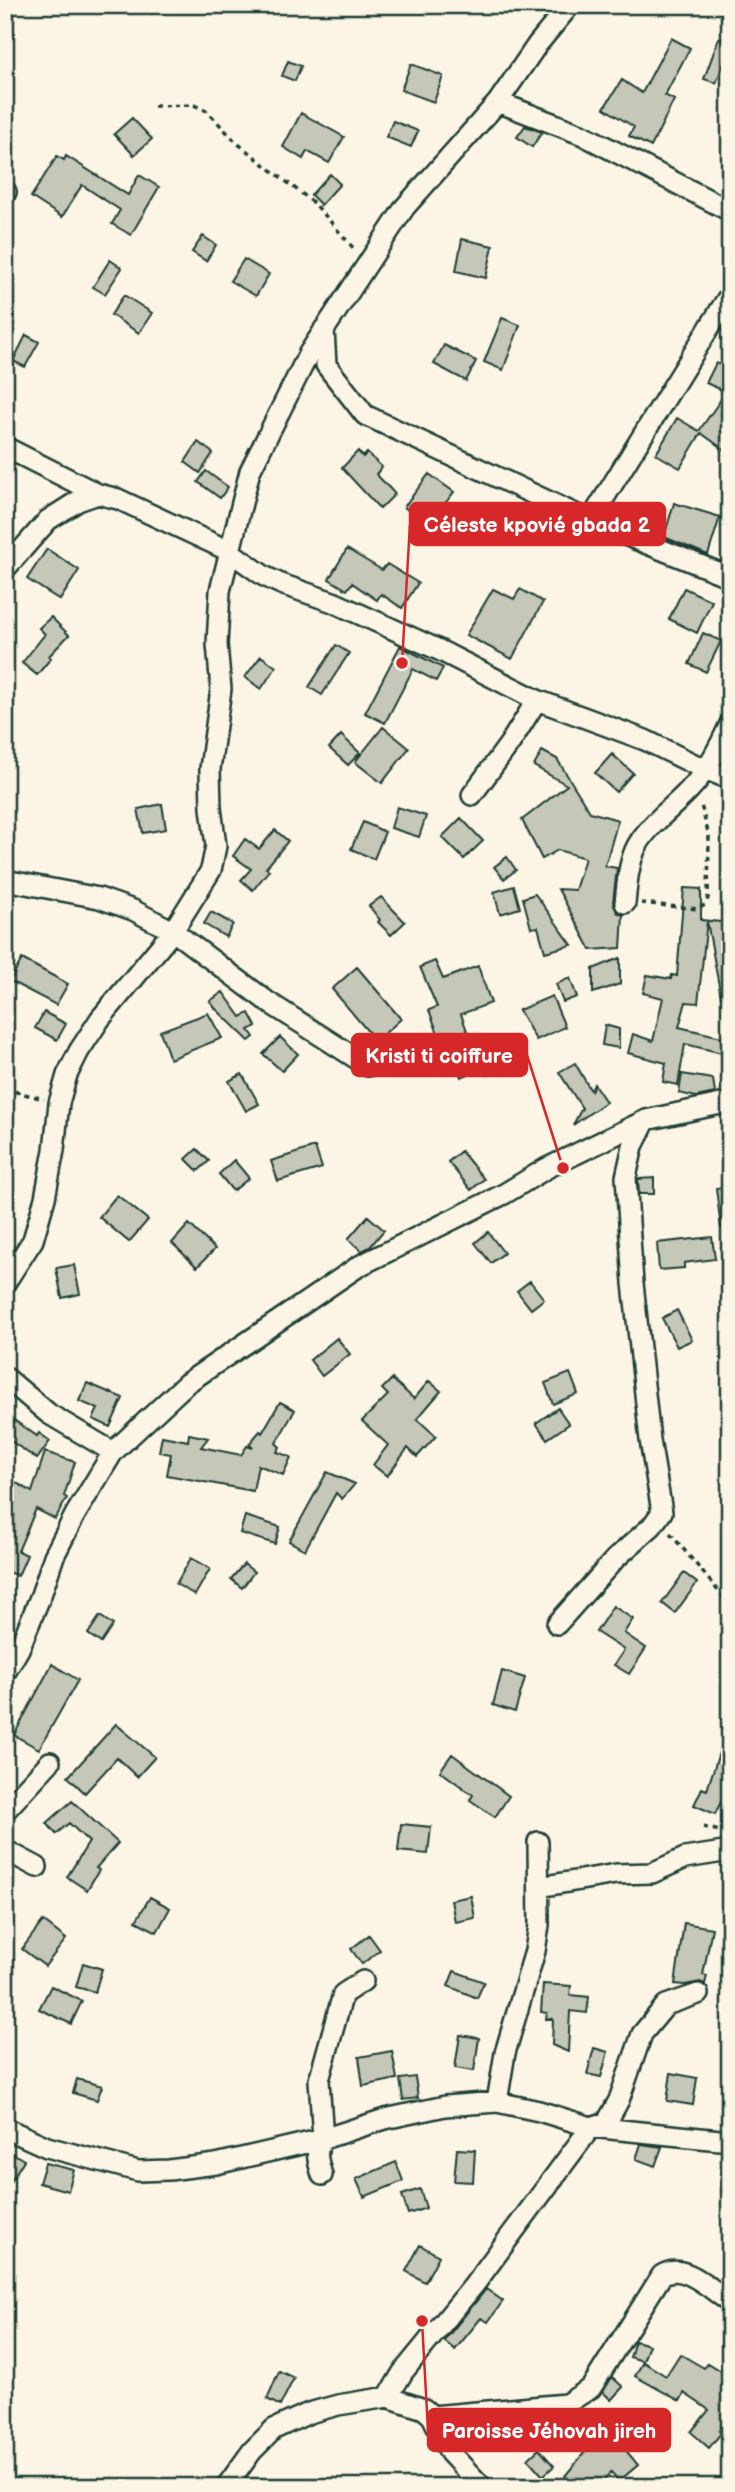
<svg xmlns="http://www.w3.org/2000/svg" width="735" height="2492" font-family="'Balsamiq Sans',sans-serif">
<rect width="100%" height="100%" fill="#fcf5e5"/>
<filter id="ink" filterUnits="userSpaceOnUse"><feTurbulence type="fractalNoise" baseFrequency=".0143" numOctaves="2"/><feDisplacementMap in="SourceGraphic" scale="14" xChannelSelector="R" yChannelSelector="G"/><feConvolveMatrix kernelMatrix="1 2 1 2 8 2 1 2 1" color-interpolation-filters="sRGB"/></filter>
<g filter="url(#ink)">
<!-- building -->
<path fill="#c5c7b9" stroke="#1f3d34" stroke-width="2" d="M671 38 690 48 665 95 674 100 651 147 629 136 634 127 604 108 622 80 642 93Z
M719 38 730 42V48L716 83 704 79Z
M288 61 301 66 295 81 282 76Z
M411 64 443 76 434 102 401 90Z
M301 113 344 137 329 163 307 151 303 159 283 147Z
M132 118 152 139 134 155 114 134Z
M393 121 418 131 411 147 386 137Z
M525 126 542 132 532 147 517 137Z
M57 156 64 160 66 156 128 195 139 175 159 187 131 235 112 224 120 210 82 185 62 217 31 197Z
M330 174 340 184 321 205 311 195Z
M203 236 216 245 206 261 192 252Z
M462 239 493 246 486 278 456 271Z
M244 259 269 274 256 296 230 281Z
M110 260 122 268 105 294 93 287Z
M124 295 152 313 139 333 111 315Z
M502 318 520 325 503 370 484 362Z
M26 335 39 342 25 367 13 361Z
M444 345 476 361 466 381 434 364Z
M716 363 730 369V454L701 433 680 468 656 454 677 418 699 431 726 392 706 383Z
M198 442 213 453 200 473 185 462Z
M358 451 363 457 367 453 382 467 376 474 395 494 380 509 342 468Z
M206 471 228 487 220 498 198 482Z
M429 474 454 492 428 525 404 507Z
M674 503 720 517 708 555 664 537Z
M47 549 79 570 60 600 27 579Z
M347 549 382 570 387 564 418 583 402 608 381 594 377 600 352 583 347 590 329 579Z
M684 588 712 601 697 633 669 619Z
M493 589 514 599 520 589 543 602 512 659 466 635Z
M51 617 69 635 49 656 51 658 37 675 22 663 45 634 39 628Z
M703 633 721 641 706 672 689 664Z
M336 645 349 653 322 695 309 687Z
M400 646 443 668 436 681 413 669 385 723 365 713Z
M261 656 276 667 261 689 245 677Z
M383 727 409 748 382 783 355 762Z
M341 735 360 753 348 765 329 748Z
M542 751 557 759 590 812 618 820 605 866 617 868 613 902 617 912 623 915 621 948 591 950 558 889 575 890 585 858 558 850 542 859 522 820 567 785 534 766Z
M612 754 633 773 616 792 595 773Z
M162 804 166 829 143 833 138 809Z
M397 807 426 816 419 837 391 828Z
M461 818 483 841 464 859 442 837Z
M363 822 385 832 374 859 351 849Z
M275 830 288 841 266 868 269 870 253 890 241 880 251 869 233 856 245 839 259 849Z
M507 857 516 870 504 879 494 867Z
M514 886 520 908 500 914 494 892Z
M684 888 701 889V920L730 923V951L725 997H721L707 921 698 1003 686 1002 679 1027 730 1039 726 1054 685 1044 678 1085 663 1082 666 1063 628 1053 633 1034 653 1041 663 998 643 993 647 975 671 979 672 975 677 976Z
M535 894 572 945 545 952 538 927 531 928 523 898Z
M381 897 405 922 391 935 378 922 380 920 369 906Z
M211 912 233 924 226 937 204 924Z
M620 958V984L593 993V969Z
M22 959 68 984 56 1005 10 981Z
M435 961 443 979 478 966 491 1003 461 1014 475 1053 505 1041 514 1065 488 1075 485 1068 461 1077 446 1036H439L429 1010 437 1007 420 967Z
M357 967 401 1019 376 1041 332 989Z
M570 978 577 997 563 1002 556 984Z
M223 992 241 1017 249 1013 256 1026 249 1030 254 1037 249 1041 215 1008 210 1001Z
M552 996 565 1027 536 1040 519 1010Z
M44 1012 66 1024 57 1040 35 1028Z
M208 1013 222 1038 170 1059 160 1031Z
M605 1025 619 1029V1048L602 1045Z
M280 1037 298 1054 282 1071 263 1054Z
M575 1063 591 1091 594 1084 606 1102 573 1125 582 1108 559 1072Z
M242 1074 259 1104 246 1111 229 1081Z
M682 1074 713 1079 715 1093 696 1097 679 1093Z
M315 1147 322 1168 278 1181 271 1161Z
M197 1149 209 1161 198 1171 186 1159Z
M461 1151 484 1179 471 1190 448 1162Z
M234 1160 249 1178 233 1191 219 1174Z
M654 1178V1194H639L638 1179Z
M730 1186V1227L721 1228 716 1188Z
M117 1195 148 1220 129 1242 99 1217Z
M368 1216 384 1230 370 1247 362 1251 348 1239Z
M189 1224 215 1249 197 1267 172 1243Z
M488 1232 504 1253 491 1263 475 1243Z
M712 1237 715 1259 684 1263V1268L659 1270 657 1243Z
M74 1265 80 1294 62 1298 56 1268Z
M530 1281 544 1299 531 1309 517 1291Z
M677 1310 692 1340 677 1347 662 1318Z
M337 1338 350 1354 322 1376 310 1360Z
M570 1373 578 1394 553 1404 545 1383Z
M392 1379 414 1399 429 1381 441 1391 417 1419 436 1436 417 1457 408 1448 387 1476 373 1465 388 1445 362 1421 388 1395 382 1389Z
M87 1383 123 1398 110 1427 93 1419 98 1409 79 1401Z
M280 1402 295 1410 276 1443 280 1447 277 1452 291 1457 283 1475 258 1465 253 1491 167 1475 171 1454 159 1452 162 1436 188 1441 189 1434 208 1438 201 1447 241 1455 247 1446 253 1448 249 1444 260 1431 262 1433Z
M558 1408 569 1424 547 1439 536 1423Z
M5 1414 37 1436 39 1433 50 1441 37 1459 5 1437Z
M45 1452 75 1462 64 1496 67 1498 55 1519 36 1509 18 1551 27 1555 18 1576 8 1572 5 1580V1488L10 1479 32 1492Z
M327 1472 355 1484 342 1499 336 1493 305 1550 289 1541Z
M245 1516 280 1527 275 1544 240 1533Z
M191 1558 210 1569 195 1595 176 1584Z
M244 1564 254 1572 242 1588 231 1579Z
M684 1573 697 1583 675 1613 662 1603Z
M613 1606 633 1619 624 1633 646 1648 629 1674 614 1665 624 1650 596 1632Z
M100 1616 113 1625 101 1643 88 1634Z
M52 1664 78 1680 39 1749 14 1735Z
M502 1671 525 1678 515 1712 493 1705Z
M116 1724 155 1757 137 1777 117 1758 85 1793 68 1777Z
M727 1728 730 1729V1793L726 1792 715 1814 694 1805 702 1788 707 1790Z
M452 1754 509 1796 495 1817 470 1800 473 1795 440 1771Z
M72 1801 118 1843 96 1868 99 1870 87 1890 67 1877 89 1842 69 1823 56 1834 47 1823Z
M401 1824 431 1827 428 1854 398 1851Z
M471 1896 475 1918 455 1922 451 1900Z
M150 1897 170 1908 157 1932 136 1921Z
M43 1921 66 1939 45 1966 22 1949Z
M684 1923 712 1928 703 1975 707 1976 705 1984 700 1982 685 1985 675 1984Z
M369 1935 380 1950 362 1964 351 1949Z
M83 1963 102 1969 95 1992 76 1987Z
M454 1971 484 1982 477 1998 448 1986Z
M543 1984 571 1986 570 1995 589 1997 587 2013 570 2011 568 2052 552 2045 553 2019H546L547 2013 541 2012Z
M51 1986 82 2001 71 2024 39 2009Z
M460 2035 479 2038 474 2071 455 2068Z
M594 2048 608 2052 601 2077 587 2074Z
M392 2051 397 2079 363 2086 359 2057Z
M671 2073 697 2078 693 2105 667 2101Z
M415 2077 418 2098 403 2100 400 2079Z
M77 2079 102 2086 97 2100 73 2093Z
M641 2144 662 2147 655 2166 636 2159Z
M5 2149 24 2160 5 2190Z
M457 2149 475 2150 473 2182 454 2181Z
M396 2162 403 2181 364 2197 356 2179Z
M45 2163 74 2170 68 2191 39 2183Z
M420 2189 426 2208 408 2214 402 2195Z
M420 2245 439 2256 425 2282 406 2271Z
M486 2289 503 2301 488 2322 481 2318 455 2350 444 2341Z
M635 2341 649 2345 643 2361 630 2357Z
M680 2354 704 2368 707 2363 730 2377V2410L719 2431 721 2433 709 2448 691 2432 709 2410 684 2393 680 2401 635 2376 643 2362 666 2376Z
M279 2371 294 2378 280 2406 267 2399Z
M612 2377 623 2387 611 2400 603 2392Z
M620 2420 636 2436 624 2448 638 2465 619 2481 611 2472 599 2487H578L565 2476 589 2447 591 2448Z
M539 2449 554 2466 543 2476 528 2459Z"/>
<g fill="none" stroke-linecap="round" stroke-linejoin="round">
<defs>
<path id="street" d="M498 102 583 135 730 211
M5 194 6 192
M324 329 326 365 365 415 590 521 730 577
M5 447 98 494
M590 521 730 294
M5 569 48 520 78 501 98 494 118 499 229 551 264 576 281 584 333 602 439 650 537 700 645 740 704 769 730 779
M472 795 510 743 537 700
M5 880 99 898 133 910 173 931 268 1002 368 1066
M625 903C627 885 628 867 635 850 645 827 674 807 690 789 707 772 720 746 730 724
M5 1283 33 1240 45 1198 54 1150 59 1103 67 1075 79 1051 100 1019 173 931 211 870 216 846 211 808 210 769 221 689 217 644 220 591 250 471 309 353 405 207 498 102 537 45 570 5
M5 1377 49 1414 113 1452
M557 1624 615 1559 652 1526 662 1512 650 1440 633 1283 626 1177 633 1146 646 1120
M5 1673 19 1649 41 1595 54 1556 75 1515 113 1452 187 1383 359 1266 504 1194 547 1168 646 1120 730 1102
M5 1811 50 1762
M5 1850 37 1867
M539 1887 616 1874 652 1873 685 1858 730 1851
M497 2102 505 2053 535 1951 539 1925 538 1842
M5 2128 47 2147 138 2171 169 2170 216 2164 323 2139 385 2119 445 2106 497 2102 539 2111 591 2127 730 2141
M322 2175C318 2162 314 2150 323 2139L319 2080 343 1994 363 1981
M388 2397 403 2372 474 2285 591 2127 607 2122 619 2100 642 2034 666 2005 698 1994
M432 2416 566 2404 591 2388 662 2275C684 2261 711 2290 730 2302
M226 2487 252 2451 274 2429 309 2413 338 2405 388 2397 424 2409 432 2416 450 2453 482 2487"/>
</defs>
<!-- street casing -->
<use href="#street" stroke="#1f3d34" stroke-width="24"/>
<!-- path -->
<path stroke="#1f3d34" stroke-width="3.5" stroke-dasharray="5 5" stroke-linecap="butt" d="M154 106 194 105 207 111 237 143 315 204 356 251
M641 903 697 909 705 905 708 898 709 836 701 805
M5 1089 44 1099
M670 1533 730 1605
M703 1827 724 1832"/>
<!-- street -->
<use href="#street" stroke="#fcf5e5" stroke-width="19"/>
</g>
</g>
<!-- callouts -->
<path fill="none" stroke="#d62828" stroke-width="2.5" d="M402 663L410 524M563 1168L527 1055M422 2321L428 2430"/>
<g fill="#d62828" stroke="#fcf5e5" stroke-width="2.5">
<circle cx="402" cy="663" r="7"/>
<circle cx="563" cy="1168" r="7"/>
<circle cx="422" cy="2321" r="7"/>
</g>
<g fill="#d62828" stroke="#d62828" stroke-width="2.5">
<rect x="410" y="503" width="255" height="42" rx="7"/>
<rect x="352" y="1034" width="175" height="42" rx="7"/>
<rect x="428" y="2409" width="242" height="42" rx="7"/>
</g>
<g font-size="21" text-anchor="middle" font-weight="bold" fill="#fff">
<text x="537" y="532">Céleste kpovié gbada 2</text>
<text x="439" y="1063">Kristi ti coiffure</text>
<text x="549" y="2438">Paroisse Jéhovah jireh</text>
</g>
<!-- margin -->
<rect width="735" height="2492" fill="none" stroke="#fcf5e5" stroke-width="28"/>
<rect x="14" y="14" width="707" height="2464" fill="none" stroke="#1f3d34" stroke-width="2.5" filter="url(#ink)"/>
</svg>
